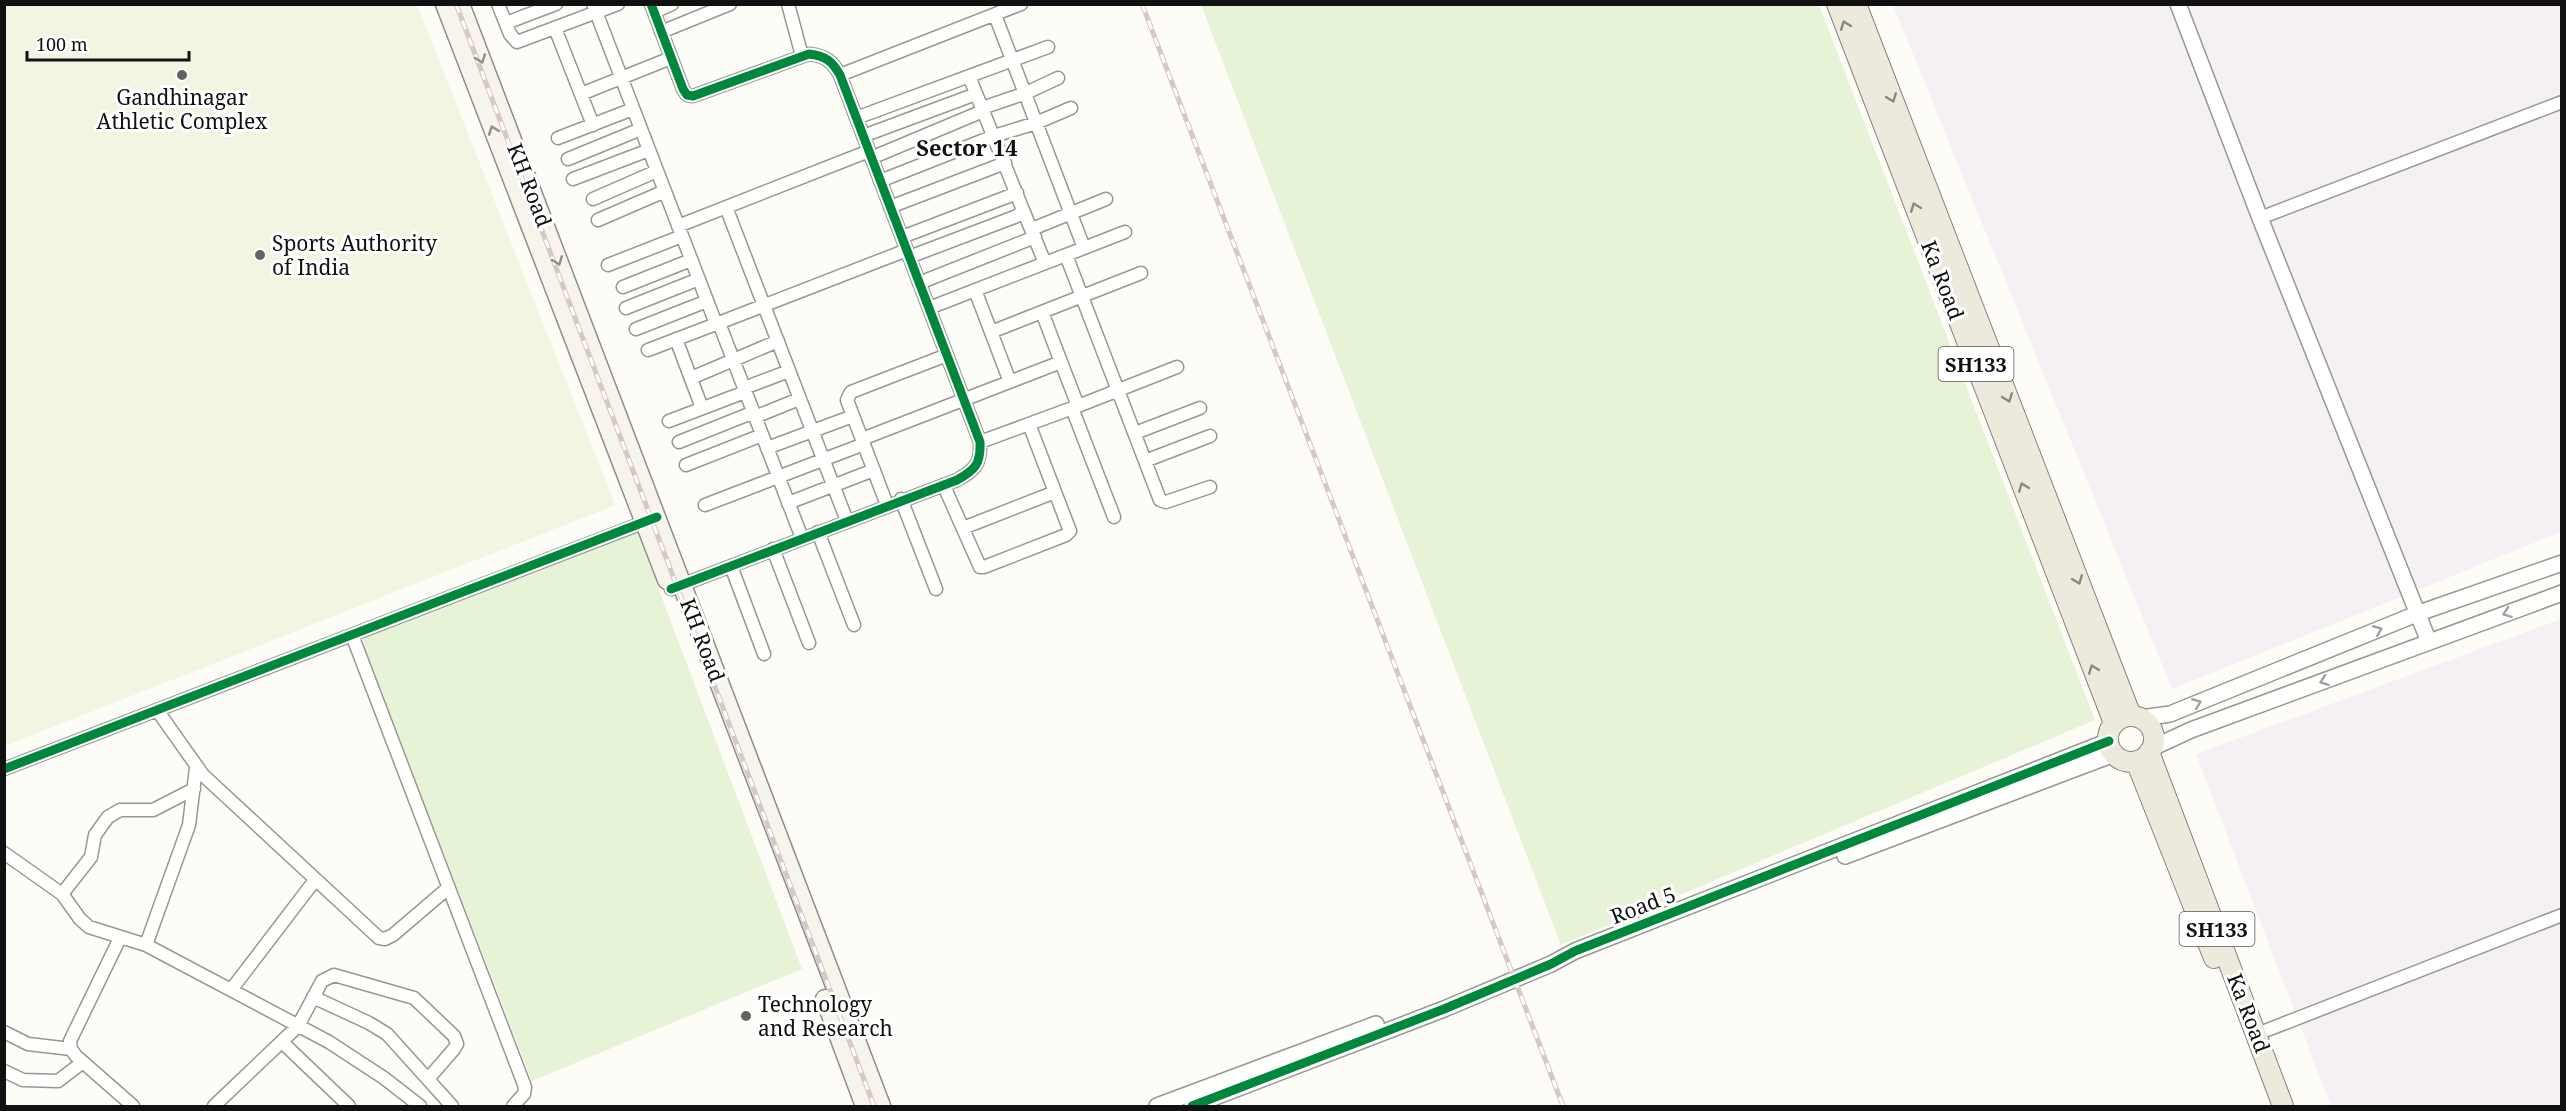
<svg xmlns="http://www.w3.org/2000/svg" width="2566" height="1111" font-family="'Noto Serif',serif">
<rect width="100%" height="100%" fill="#fdfcf7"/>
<!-- industrial -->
<path fill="#f5f0f3" d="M1893 5H2561V532L2172 689Z
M2561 619V1106H2331L2196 754Z"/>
<!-- green -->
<path fill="#e7f3d7" d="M1201 5H1819L2095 720 1561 945Z
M634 524 802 969 532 1081 364 647 363 627Z"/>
<!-- pitch -->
<path fill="#f0f6e1" d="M5 4 417 5 615 505 5 746Z"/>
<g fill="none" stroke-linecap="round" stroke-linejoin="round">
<defs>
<path id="minor" d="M498 4 510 34 517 42 618 4
M593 4 716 324 648 350
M651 4 683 89 687 95 693 96 809 54C826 56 832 61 840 75L980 442C981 464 975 470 957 480L671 589
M788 4 802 56
M654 12 672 4
M506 23 556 4
M555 28 593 125
M661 32 730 4
M840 75 1021 4
M581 94 671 58
M982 108 1026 93 1058 78
M856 118 1048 47
M863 136 976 94
M558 138 633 109
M871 158 983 111
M568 159 641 129
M573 179 649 150
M880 181 994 136 1036 123 1071 108
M593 199 657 171
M726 207 847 521
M890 207 1005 163
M1023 210 1045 263
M2260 218 2562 102
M598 220 665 191
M678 226 869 151
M1032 229 1106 199
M902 237 1017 193
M1084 248 1125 232
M1066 255 1160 500 1166 502 1210 487
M909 257 1017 216 1023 210 969 76
M608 265 682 236
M919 283 1035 237
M623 287 691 260
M975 290 991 332 1141 273
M626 308 699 279
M929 308 1084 248 995 15
M1042 312 1061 362
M719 323 802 538
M716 324 907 250
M636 329 707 301
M991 332 1010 382
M676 339 702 408
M691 378 778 341
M744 388 789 371
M1078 406 1177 367
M1072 408 1114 517
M755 417 799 399
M669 421 745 392
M1135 433 1200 408
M862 439 1061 362 1078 406 1029 424
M679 442 754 412
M980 442 1029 424 1055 492
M767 448 853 416
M1145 461 1210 436
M686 465 762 435
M944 486 980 567H984L1066 535 1070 531 1055 492 963 528
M901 499 936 589
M788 503 874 470
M705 505 864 444
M887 505 847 400 851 392 947 355
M818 532 854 625
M773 549 809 643
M731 566 764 654
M352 635 525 1087 524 1094 513 1106
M157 710 203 775 379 938 385 939 393 935 448 888
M4 769 650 520
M4 853 62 894 80 919 89 927 146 945 329 1042 384 1078 420 1106
M62 894 91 857 95 835 108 817 120 810H153L194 789
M120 938 70 1041 71 1049 76 1056 133 1106
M146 945 189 825 196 768
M231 990 315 880
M313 997 369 1023 387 1034 452 1106
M4 1032 28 1044 71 1049
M2257 1034 2562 915
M282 1042 349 1106
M4 1071 23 1080 58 1081 83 1062
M214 1106 298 1026 322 981 334 975 414 998 454 1036 457 1044 454 1049 428 1079"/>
<path id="tertiary" d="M2178 4 2260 218 2429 642
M2141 718 2170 714 2419 613 2562 563
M2152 748 2191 730 2562 593
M1845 856 2114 754
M1157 1106 1376 1024
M1192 1106 1444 1009 1551 964 1575 951 2109 741"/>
<path id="secondary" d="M445 4 667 580
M460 4 881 1106
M825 999 865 1106"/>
<path id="primary" d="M1837 4 2114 723
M1856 4 2131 716
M2108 739a23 23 0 1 1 46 0a23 23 0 1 1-46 0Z
M2149 752 2283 1106
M2136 761 2214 958"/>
</defs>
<!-- minor casing -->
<use href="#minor" stroke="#979795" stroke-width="15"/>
<!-- tertiary casing -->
<use href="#tertiary" stroke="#979795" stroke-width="18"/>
<!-- secondary casing -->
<use href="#secondary" stroke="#8e8d8b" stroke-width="21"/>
<!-- primary casing -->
<use href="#primary" stroke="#858482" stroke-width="22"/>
<!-- minor -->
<use href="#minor" stroke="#fffffe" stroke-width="12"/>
<!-- tertiary -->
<use href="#tertiary" stroke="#fffffe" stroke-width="15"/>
<!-- secondary -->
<use href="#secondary" stroke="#f6f4eb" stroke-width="18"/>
<!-- primary -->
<use href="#primary" stroke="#ede9dc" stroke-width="20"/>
<defs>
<path id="rail" d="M456 4 874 1106
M1142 4 1563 1106"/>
</defs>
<!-- rail casing -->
<use href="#rail" stroke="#d9c6c7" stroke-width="5"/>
<!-- rail -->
<use href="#rail" stroke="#fff" stroke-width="3" stroke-dasharray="9" stroke-linecap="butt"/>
<defs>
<path id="cycleway" d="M651 4 683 89 687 95 693 96 809 54C826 56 832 61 840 75L980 442C981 464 975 470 957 480L671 589
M4 769 657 517
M1192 1106 1444 1009 1551 964 1575 951 2109 741"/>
</defs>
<!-- cycleway casing -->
<use href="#cycleway" stroke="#fff" stroke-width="13"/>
<!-- cycleway -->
<use href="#cycleway" stroke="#00873e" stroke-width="9"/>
</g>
<!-- one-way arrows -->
<defs><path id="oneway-chevron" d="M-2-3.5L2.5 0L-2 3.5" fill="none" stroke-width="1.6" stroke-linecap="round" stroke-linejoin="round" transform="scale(1.5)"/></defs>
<g stroke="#8a8881">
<use href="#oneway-chevron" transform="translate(1845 25) rotate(-111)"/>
<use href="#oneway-chevron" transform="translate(1892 98) rotate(69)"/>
<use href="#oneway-chevron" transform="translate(1915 207) rotate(-111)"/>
<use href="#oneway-chevron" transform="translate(2008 398) rotate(69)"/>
<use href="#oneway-chevron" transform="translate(2023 487) rotate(-111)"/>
<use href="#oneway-chevron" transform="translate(2078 580) rotate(69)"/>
<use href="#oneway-chevron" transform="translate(2093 669) rotate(-111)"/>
</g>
<g stroke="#8f8e89">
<use href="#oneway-chevron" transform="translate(481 59) rotate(69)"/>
<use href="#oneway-chevron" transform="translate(493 130) rotate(-111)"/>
<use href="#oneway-chevron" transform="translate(558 261) rotate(69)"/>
</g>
<g stroke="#a0a09f">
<use href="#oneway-chevron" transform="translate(2507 613) rotate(160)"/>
<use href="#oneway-chevron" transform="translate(2378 630) rotate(-22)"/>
<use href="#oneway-chevron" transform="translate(2324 681) rotate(160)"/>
<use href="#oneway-chevron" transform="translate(2197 703) rotate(-22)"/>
</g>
<!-- markers -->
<g fill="#646362" stroke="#fff" stroke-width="2">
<circle cx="182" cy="75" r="6"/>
<circle cx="260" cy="255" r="6"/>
<circle cx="746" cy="1016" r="6"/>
</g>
<g text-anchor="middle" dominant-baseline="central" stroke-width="6" stroke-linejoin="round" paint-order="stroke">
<!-- shield labels -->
<g fill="#fff" stroke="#585858" stroke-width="1.5">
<rect x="1938.5" y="347" width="75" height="34" rx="4.5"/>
<rect x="2179.5" y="912" width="75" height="34" rx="4.5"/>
</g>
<g font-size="20" font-weight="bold" fill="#111">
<text x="1976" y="364">SH133</text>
<text x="2217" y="929">SH133</text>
</g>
<!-- poi labels -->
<g font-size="21" fill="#111" stroke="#fff" text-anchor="start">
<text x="182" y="97" text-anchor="middle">Gandhinagar<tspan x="182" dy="24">Athletic Complex</tspan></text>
<text x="272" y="243">Sports Authority<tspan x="272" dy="24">of India</tspan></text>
<text x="758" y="1004">Technology<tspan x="758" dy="24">and Research</tspan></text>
</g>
<!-- street labels -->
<g font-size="21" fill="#111" stroke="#fff">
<text transform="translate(530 185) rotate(69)">KH Road</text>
<text transform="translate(1943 280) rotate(69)">Ka Road</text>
<text transform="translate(703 640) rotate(69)">KH Road</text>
<text transform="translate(1643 905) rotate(-21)">Road 5</text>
<text transform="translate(2249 1013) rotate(69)">Ka Road</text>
</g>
<!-- neighbourhood labels -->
<g font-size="22" font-weight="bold" fill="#111" stroke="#fff">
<text x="967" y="147">Sector 14</text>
</g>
</g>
<!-- border -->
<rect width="2566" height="1111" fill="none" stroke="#111111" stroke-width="12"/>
<!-- scale -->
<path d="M27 51v9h162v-9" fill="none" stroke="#111111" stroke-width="3"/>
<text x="36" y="51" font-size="18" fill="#111111" stroke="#ffffff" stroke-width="4.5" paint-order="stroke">100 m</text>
</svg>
